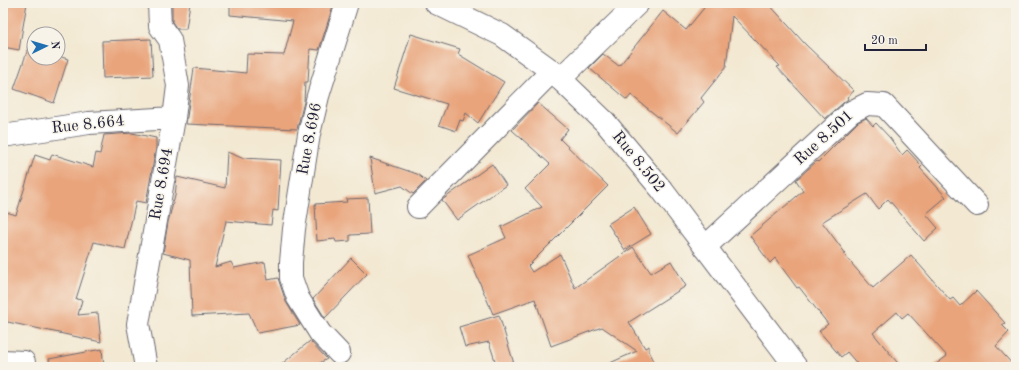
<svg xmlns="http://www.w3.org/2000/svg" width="1019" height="370" font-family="'Old Standard TT',serif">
<rect width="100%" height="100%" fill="#f7f3e8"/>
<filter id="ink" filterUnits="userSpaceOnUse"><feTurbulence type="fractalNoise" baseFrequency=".025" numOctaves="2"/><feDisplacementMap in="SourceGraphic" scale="8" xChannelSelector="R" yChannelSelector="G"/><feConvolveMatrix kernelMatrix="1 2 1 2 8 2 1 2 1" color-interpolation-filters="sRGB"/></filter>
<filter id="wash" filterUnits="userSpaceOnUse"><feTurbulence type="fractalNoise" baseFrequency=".012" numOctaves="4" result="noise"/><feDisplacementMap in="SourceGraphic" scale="16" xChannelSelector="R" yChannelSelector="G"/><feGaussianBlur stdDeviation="0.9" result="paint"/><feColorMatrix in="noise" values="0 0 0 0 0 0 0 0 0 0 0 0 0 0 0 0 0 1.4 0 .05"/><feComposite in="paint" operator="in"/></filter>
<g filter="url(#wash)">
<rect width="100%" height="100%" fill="#f3e9d3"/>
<g id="blocks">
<!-- building -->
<path fill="#e9a47b" d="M3 3H27L19 50 3 47Z
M172 3H190L186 29H177L172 22Z
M230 3H334L319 50 310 49 308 82H305L304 102 297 129 186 124 194 68 246 73 247 54 284 55 293 21 230 15Z
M708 3H768L805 44 854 91 847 97 848 99 843 103 825 119 777 67 780 66 732 16 726 67 701 98 704 102 678 133 631 95 627 100 589 68 603 54 619 66 663 11 686 30Z
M411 34 460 49 458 54 504 82 478 123 466 113 463 121 460 120 456 131 439 125 447 104 394 88Z
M151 39 153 76 103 78 102 41Z
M29 46 34 48V58H58V56L68 59 54 103 14 89Z
M538 103 568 129 560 139 608 186 528 266 532 272 560 254 575 288 633 247 651 273 671 261 686 286 629 322 645 348 649 346V351L657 367H601L637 351 602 327 551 346 535 299 493 314 468 255 506 238 501 227 542 207 525 189 550 164 512 130Z
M866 118 873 126 876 123 890 138 902 155 907 150 922 166 920 168 946 197 926 214 938 228 924 241 888 199 878 209 867 194 822 222 846 254 844 255 873 288 911 255 950 300 953 298 960 306 976 291 1005 323 1002 325 1009 332 996 346 1015 367H932L947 356 908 313 902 318 897 312 873 333 901 367H860L847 352 841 357 819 331 828 324 799 287 797 288 775 258 770 263 750 236 803 191 796 180 817 161 818 162 858 122Z
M132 133 156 138V148L146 203 136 201 125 249 94 242 76 299 82 300 78 315 98 313 101 342 3 321V211L16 215 35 155 50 160 52 154 93 167 96 153 100 154 104 135Z
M227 152 242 158 281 160 278 211 273 210 271 225 226 221 215 267 231 262 234 268 265 262 268 280 278 278 286 302 300 325 258 333 249 313 192 316 190 260 163 253 168 222 175 196 177 177 225 188Z
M370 158 417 174 426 181 413 194 402 186 375 193Z
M492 164 506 185 457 220 442 200Z
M368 198 370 234 350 235V241L336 242 335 239 317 241 315 204 347 202 346 199Z
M634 207 651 234 625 250 608 224Z
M351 258 367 274 325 318 313 299Z
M499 315 515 367H497L489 342 465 347 459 327Z
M310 341 327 359 312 367H278Z
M102 349 104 367H50L49 359Z"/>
</g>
</g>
<g filter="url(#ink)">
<use href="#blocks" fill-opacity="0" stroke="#6b6870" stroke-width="1"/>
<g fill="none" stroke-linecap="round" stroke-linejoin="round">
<defs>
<path id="street" d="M560 79 638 3
M3 136 89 123 174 118
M418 207 552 71
M705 247 851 112 867 104 884 105 977 205
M339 353 320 333 298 298 291 278V262L294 229 309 134 318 96 347 3
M3 361 24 362
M146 367 138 324 174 118 178 86 170 40 160 26 159 3"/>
<path id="secondary" d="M436 3 502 35 552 71 605 122 662 190 796 367"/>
</defs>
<!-- street casing -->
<use href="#street" stroke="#6b6870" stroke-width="24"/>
<!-- secondary casing -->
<use href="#secondary" stroke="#6b6870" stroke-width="24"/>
<!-- street -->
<use href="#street" stroke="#fff" stroke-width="22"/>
<!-- secondary -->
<use href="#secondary" stroke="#fff" stroke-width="22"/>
</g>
</g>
<g text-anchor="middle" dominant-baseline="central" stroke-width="3" stroke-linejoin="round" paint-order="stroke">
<!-- street labels -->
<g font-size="16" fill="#22223b" stroke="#f7f3e8">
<text transform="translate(88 125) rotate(-6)">Rue 8.664</text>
<text transform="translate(824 138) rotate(-42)">Rue 8.501</text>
<text transform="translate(310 139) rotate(-79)">Rue 8.696</text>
<text transform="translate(638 162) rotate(51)">Rue 8.502</text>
<text transform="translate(162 184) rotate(-80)">Rue 8.694</text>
</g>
</g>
<!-- margin -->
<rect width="1019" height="370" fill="none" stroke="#f7f3e8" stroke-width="16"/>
<!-- north arrow -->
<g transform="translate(46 46) rotate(85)"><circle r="19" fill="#f7f3e8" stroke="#a29fa3"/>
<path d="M0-3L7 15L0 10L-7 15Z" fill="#1f6fb2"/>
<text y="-6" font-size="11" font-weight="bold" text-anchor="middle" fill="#22223b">N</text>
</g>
<!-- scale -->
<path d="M865 44v6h61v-6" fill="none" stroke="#22223b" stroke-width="2"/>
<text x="871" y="44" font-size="12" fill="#22223b" stroke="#f7f3e8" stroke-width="3" paint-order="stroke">20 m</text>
</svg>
